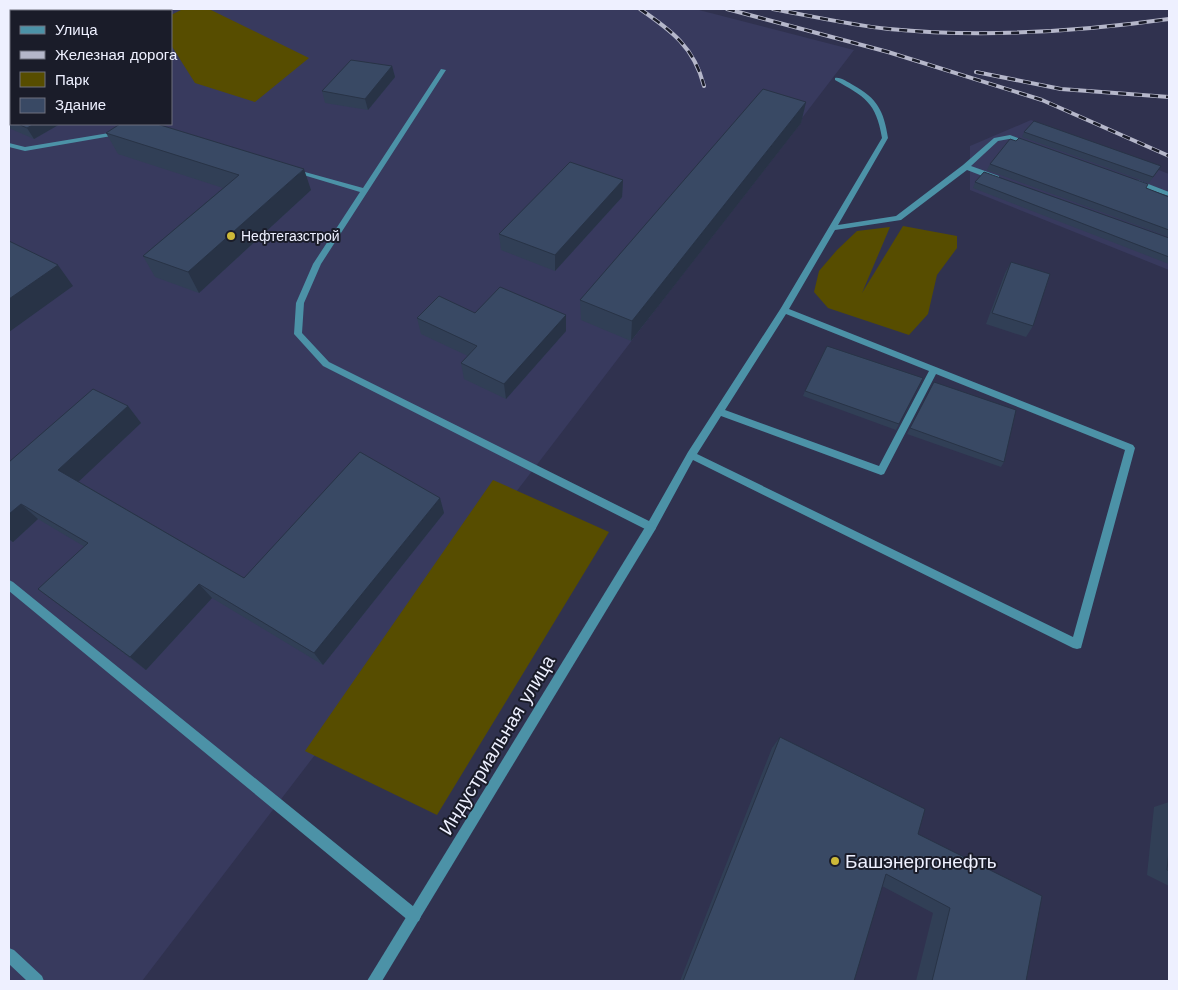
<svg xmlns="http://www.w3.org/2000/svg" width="1178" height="990" font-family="'Work Sans',sans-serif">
<rect width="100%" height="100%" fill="#30324f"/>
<!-- built -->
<path fill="#383a5e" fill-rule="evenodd" d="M9 9H695L854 50 142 981H9ZM11 11H171V124H11Z
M1031 120 1169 174V270L970 190V146Z"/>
<!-- green -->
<path fill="#574d00" d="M183 9H209L309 58 255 102 195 83 171 45V15Z
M903 226 957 236V248L937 275 928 314 909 335 828 308 814 292 819 271 837 250 857 231 890 227 862 293Z
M493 480 609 532 437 815 305 751Z"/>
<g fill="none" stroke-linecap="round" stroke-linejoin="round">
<!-- service -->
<path fill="#4c92a7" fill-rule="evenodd" d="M441 69 446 70 321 264 304 303 302 333 329 362 649 521 688 452 781 308 882 138C876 102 865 97 835 80V78C841 77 847 82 853 85 877 98 884 111 888 138L838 225 896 216 963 165 994 138 1010 135 1031 143V145L1029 146 1009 139 998 141 971 166 999 176V180H993L967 170 901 220 835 230 789 309 1133 445 1135 448 1081 648 1077 649 1073 648 693 460 655 530 651 531 647 530 323 366 294 334 296 303 313 264 360 192 290 171 294 169 363 188ZM786 314 929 371 879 466 725 410ZM936 374 1125 450 1073 637 697 454 721 416 881 475 884 474Z
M121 131 124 133 123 134 25 151 9 147V143L25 147Z
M1132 180H1138L1169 192V196L1132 184Z
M9 580 13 582 419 911 421 916 419 921 414 923 409 921 9 591Z
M9 948 14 950 42 976 44 981H27L9 964Z"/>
<!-- minor -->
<path fill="#4c92a7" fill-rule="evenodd" d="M651 523 655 524 656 527 655 530 382 981H367L647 524Z"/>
<defs>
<path id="rail" d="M640 9C672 31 694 47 704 86
M727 9 888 52 1042 100 1169 156
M773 9C811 16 850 25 889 29 982 38 1076 32 1169 19
M976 72 1061 89 1169 97"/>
</defs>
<!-- rail casing -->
<use href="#rail" stroke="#b5b7ca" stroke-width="4"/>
<!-- rail -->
<use href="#rail" stroke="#1a1c29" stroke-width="2.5" stroke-dasharray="8" stroke-linecap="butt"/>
</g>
<!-- wall -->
<path fill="#313f56" d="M392 66 395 77 368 110 325 103 322 91Z
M806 102 801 123 631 341 581 320 580 300Z
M11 109V124H60L34 139 9 128V111Z
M1024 132 1161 166 1149 183 1022 137Z
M106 133 311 190 199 293 155 277 143 256 223 188 118 154Z
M990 164 1146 188 1169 197V237L987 170Z
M623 180 622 197 555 271 501 250 499 234Z
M975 182 1169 238V264L973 188Z
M1011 262 1033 326 1026 337 986 324 1005 273Z
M475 313 566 315V331L506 399 464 379 461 363 468 356 421 334 417 318Z
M923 378 896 430 803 396 805 391Z
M934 382 1004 462 1001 467 907 434Z
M128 406 141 423 78 481 244 578 440 498 444 513 323 665 212 598 146 670 38 589 85 547 38 519 13 542 9 540V462Z
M780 737 1026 981H916L933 913 882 886 854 981H680L772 748Z
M1169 802V886L1147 875 1154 807Z"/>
<!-- shaded-wall -->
<path fill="#283346" d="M392 66 395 77 368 110 365 99Z
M806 102 801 123 631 341 632 321Z
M34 124H60L34 139 27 128Z
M304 169 311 190 199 293 188 272Z
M623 180 622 197 555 271V255Z
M58 265 73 286 9 332V299Z
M566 315V331L506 399 504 384Z
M128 406 141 423 74 486 58 470Z
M440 498 444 513 323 665 314 653Z
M21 504 38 519 13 542 9 539V514Z
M199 584 212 598 146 670 130 657Z"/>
<!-- building -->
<path fill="#394964" stroke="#283346" d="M351 60 392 66 365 99 322 91Z
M763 89 806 102 632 321 580 300Z
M11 109V121L9 120V111Z
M1034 121 1161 166 1153 177 1024 132Z
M18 124H34L27 128Z
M120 124H157L304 169 188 272 143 256 239 175 106 133Z
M1019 138 1148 184 1146 188 1169 197V230L990 164 1010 139 1016 141Z
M570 162 623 180 555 255 499 234Z
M984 172 1169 238V257L975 182Z
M9 241 58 265 9 299Z
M1011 262 1050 274 1033 326 992 313Z
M500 287 566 315 504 384 461 363 477 346 417 318 439 296 475 313Z
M827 346 923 378 899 424 805 391Z
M934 382 1016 410 1004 462 910 428Z
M93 389 128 406 58 470 244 578 360 452 440 498 314 653 199 584 130 657 38 589 88 543 21 504 9 514V462Z
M780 737 925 809 918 834 1042 896 1026 981H932L950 908 886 874 854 981H683Z
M1169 850V871L1167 870Z"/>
<!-- markers -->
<g fill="#cdb938" stroke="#1a1c29" stroke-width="2">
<circle cx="231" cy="236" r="5"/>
<circle cx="835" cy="861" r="5"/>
</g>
<g text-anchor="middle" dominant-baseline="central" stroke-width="4" stroke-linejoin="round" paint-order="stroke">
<!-- far-poi labels -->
<g font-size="14" fill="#eef0ff" stroke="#1a1c29" text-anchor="start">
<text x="241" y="236">Нефтегазстрой</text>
</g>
<!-- near-street labels -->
<g font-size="19" fill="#eef0ff" stroke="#1a1c29">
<text transform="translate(497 745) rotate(-59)">Индустриальная улица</text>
</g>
<!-- near-poi labels -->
<g font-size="19" fill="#eef0ff" stroke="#1a1c29" text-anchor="start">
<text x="845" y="861">Башэнергонефть</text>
</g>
</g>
<!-- border -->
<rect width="1178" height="990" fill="none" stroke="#eef0ff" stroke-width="20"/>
<!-- legend -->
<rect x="10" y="10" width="162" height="115" fill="#1a1c29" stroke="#6f717f"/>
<rect x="20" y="26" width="25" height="8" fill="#4c92a7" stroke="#6f717f"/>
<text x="55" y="35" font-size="15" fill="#eef0ff">Улица</text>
<rect x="20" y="51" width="25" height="8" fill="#b5b7ca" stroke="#6f717f"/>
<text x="55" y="60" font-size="15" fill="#eef0ff">Железная дорога</text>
<rect x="20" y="72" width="25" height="15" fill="#574d00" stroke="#6f717f"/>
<text x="55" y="85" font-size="15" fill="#eef0ff">Парк</text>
<rect x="20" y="98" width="25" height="15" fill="#394964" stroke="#6f717f"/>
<text x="55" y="110" font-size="15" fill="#eef0ff">Здание</text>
</svg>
